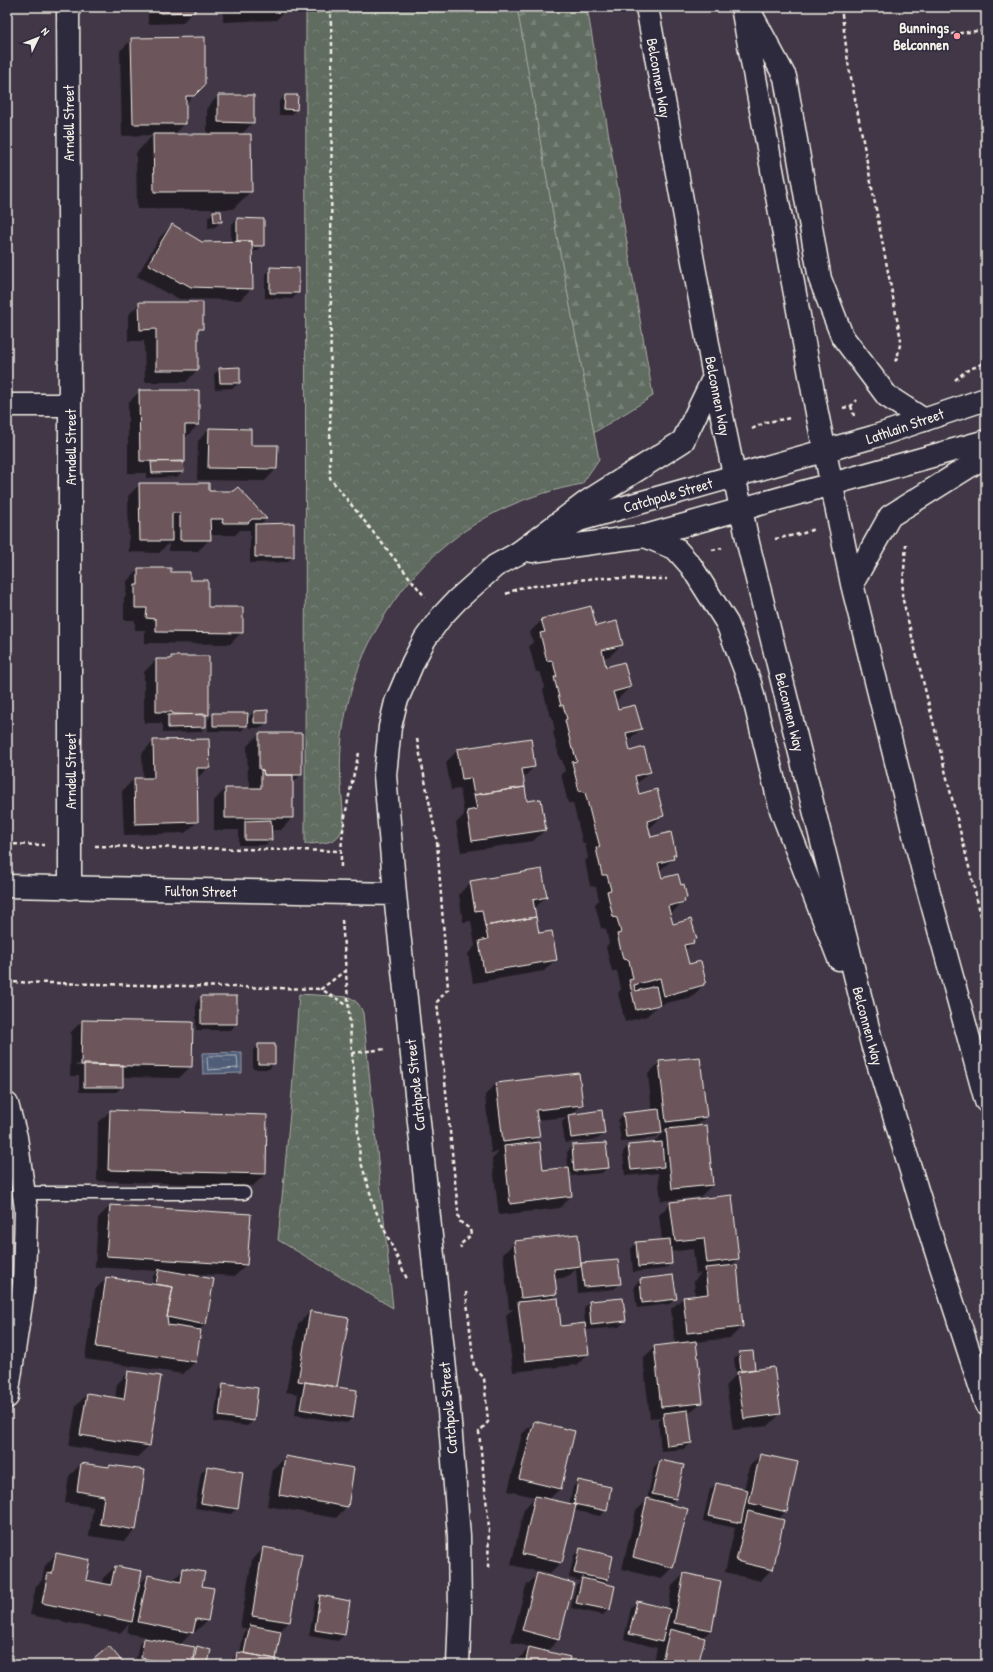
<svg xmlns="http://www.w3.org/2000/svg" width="993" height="1672" font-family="'Patrick Hand',sans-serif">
<defs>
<pattern id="forest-firs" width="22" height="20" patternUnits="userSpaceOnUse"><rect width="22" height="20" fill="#606c61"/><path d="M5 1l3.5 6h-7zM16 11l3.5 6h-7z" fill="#778178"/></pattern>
<pattern id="park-crowns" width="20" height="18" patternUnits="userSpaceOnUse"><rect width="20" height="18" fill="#606c61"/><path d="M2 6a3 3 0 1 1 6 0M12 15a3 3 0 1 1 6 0" fill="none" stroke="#778178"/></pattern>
<pattern id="water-ripples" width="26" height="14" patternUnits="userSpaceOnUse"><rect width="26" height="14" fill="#505d79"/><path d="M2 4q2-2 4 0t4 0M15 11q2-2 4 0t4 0" fill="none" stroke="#6a758c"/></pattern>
</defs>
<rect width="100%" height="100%" fill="#413746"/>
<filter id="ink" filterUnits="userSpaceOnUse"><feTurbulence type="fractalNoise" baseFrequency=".025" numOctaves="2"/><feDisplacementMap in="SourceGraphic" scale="8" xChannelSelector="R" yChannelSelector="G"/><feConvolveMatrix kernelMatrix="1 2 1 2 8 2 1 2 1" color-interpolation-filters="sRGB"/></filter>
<g filter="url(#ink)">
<!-- forest -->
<path fill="url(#forest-firs)" stroke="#aaaea4" d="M354 7H587L653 396 429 535Z"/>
<!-- park -->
<path fill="url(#park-crowns)" stroke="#aaaea4" d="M306 7H517L557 237 599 459 582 484C556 489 531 496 507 507 413 549 349 645 341 747 339 772 342 797 344 822 341 845 324 843 305 844Z
M299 994 349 997C357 1001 360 1005 363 1013L393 1308 278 1240 292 1092Z"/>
<!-- water -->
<path fill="url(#water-ripples)" stroke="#9298a5" d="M242 1052V1073L203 1074 202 1053Z"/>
<!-- shadow -->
<path fill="#0007" fill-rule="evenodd" d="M148 7H194V11L182 23 148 24Z
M223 7H287L288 8 276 20 223 22Z
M132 39 204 85 185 104V123L174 135H207V108L218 96 253 122 241 135 251 191 233 209H137L136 153 153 135 122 136 120 51Z
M285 96H297L296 110 291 115H279V102Z
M213 212 221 221 215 227 208 228V218Z
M237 219 263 245 257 251H251L252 288 240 300 179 299 169 293 168 294 137 276 160 237 172 225 201 243H231V225ZM247 245H258V247H247Z
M271 268 298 293 292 299 265 298V274Z
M140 303 202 328 197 333V370L186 382H145L144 341H128V315Z
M220 369 239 383 233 388 215 389 214 374Z
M140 391 198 425 186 437H184L183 471 177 477 146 478V473H128V403Z
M209 429 250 446 276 469 265 481 197 480 198 441Z
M140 484 209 492 266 519 260 525 293 556 287 562 250 563V530H240L235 535H210V539L198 551H169V543L159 553 129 552 128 496Z
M139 569 170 573 207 608 242 632 230 644 145 643V630H135V620H124V598L126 595 127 581Z
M542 620 595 627 622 644 610 656 603 658 606 668 630 687 618 699 614 700 618 710 641 729 627 741 629 752 650 772 636 784 639 795 663 815 651 827 648 828 650 838 675 854 673 859 659 871 661 879 681 886 686 898 672 913 669 914 672 925 695 939 685 951 688 965 703 985 692 997 658 1005 647 1016 625 1022 618 993 621 989 617 971H612L606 947 609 943 606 929 601 928 595 904 599 900 596 887 590 886 585 861 588 858 585 843 583 844 573 803H568L561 774 565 771 562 760H560L553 732 555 731 552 716 550 717 543 690 545 688 541 674 539 672H536L529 646 533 642 530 632Z
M171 657 208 714 205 717V727L200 732 163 733V726L161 723H144V672L156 660H169Z
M267 711V722L261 728H249L248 718 254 712Z
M213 714 246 726 241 731H208V720Z
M259 734 301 775 292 783V818L281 830H270L271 840 265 845H239V830H214V801L225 789H250V781H248L247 746Z
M154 741 209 767 196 779 197 822 185 833 124 835 122 791 134 779H143L142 753Z
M458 750 534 767 523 778 526 803 545 830 533 841 461 852 456 823 464 815 463 807 460 789 451 790 446 762Z
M471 882 546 897 534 909 538 934 556 959 544 971 473 983 468 954 475 946 471 921 463 922 459 894Z
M201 997 236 1024 231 1030H196V1003Z
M82 1021 191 1066 179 1078 122 1077V1087L116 1092H79V1076H70L71 1032ZM76 1064H87L85 1066H76Z
M259 1045 274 1063 269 1069H253V1050Z
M660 1062 706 1117 695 1127 712 1185 700 1197 661 1201 658 1173 625 1176 623 1152 628 1146 655 1144 654 1142 665 1132H661L655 1138 621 1142 618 1120 624 1114 652 1111 648 1074Z
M496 1084 582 1104 571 1116 604 1133 598 1139 565 1143 562 1122 568 1117 536 1120 538 1137 532 1144 542 1171 568 1168 567 1152 573 1146 608 1167 602 1173 569 1176 571 1196 560 1208 499 1215 492 1159 499 1152 491 1153 485 1095Z
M110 1111 266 1116 265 1174 253 1186 97 1181 98 1123Z
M671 1203 738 1259 730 1267 742 1327 730 1338 695 1342 702 1402 688 1414 691 1443 685 1449 661 1451 658 1420 661 1417 650 1418 643 1358 655 1347 675 1344 671 1309 683 1298 695 1296 694 1281 701 1273 696 1274 693 1249 670 1252 671 1263 665 1269 633 1272 631 1249 636 1243 662 1241 659 1215Z
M110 1206 246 1265 235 1276 180 1273 205 1324 198 1331H199L195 1362 183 1374 85 1359 95 1290 106 1278 152 1285 153 1276 158 1271 95 1267 98 1218ZM167 1324 178 1326V1328L167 1326Z
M577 1235 580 1266 582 1264 620 1284 614 1289 578 1293 576 1269 568 1277 554 1279 556 1293 550 1299 560 1327 585 1324 584 1308 589 1302 625 1321 619 1327 585 1330 588 1354 576 1365 513 1372 506 1315 513 1309H509L503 1254 515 1242Z
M640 1280 675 1298 670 1304 637 1308 634 1286Z
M310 1312 336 1386 352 1418 347 1423 295 1415 298 1394 286 1392 298 1324Z
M752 1352 754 1370 780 1414 768 1426 733 1430 726 1385 736 1375 734 1359 740 1353Z
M129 1372 149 1446 137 1457 69 1446 76 1406 87 1394 115 1399 117 1384Z
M224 1384 253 1421 247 1426 214 1422 218 1390Z
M534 1422 560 1489 548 1500 569 1505 573 1487 579 1481 606 1510 600 1516 573 1510 561 1563 550 1574 511 1565 524 1509 535 1497 508 1491 522 1434Z
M760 1455 786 1511 778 1520 772 1569 760 1581 725 1572 735 1528 703 1521 710 1489 716 1484 744 1490 749 1467Z
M285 1457 347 1506 336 1518 267 1506 273 1469Z
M660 1461 682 1466 675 1499 669 1505 672 1567 661 1579 622 1569 636 1511 647 1500 654 1467Z
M81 1464 108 1468 110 1466 135 1530 124 1541 89 1536 93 1507 65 1503 69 1476Z
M207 1467 237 1508 231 1514 195 1508 201 1473Z
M264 1548 301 1554 289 1622 280 1631 274 1665H226L238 1653H240L244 1632 247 1629 240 1627 252 1560Z
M580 1550 612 1557 607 1580 603 1584 609 1609 603 1615 571 1608 576 1585 581 1581 569 1578 574 1555Z
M56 1554 85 1581 102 1584 103 1578 115 1567 138 1585 148 1576 172 1581 184 1569 201 1587 207 1621 195 1632H192L180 1645 193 1652 198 1647 207 1663 205 1665H143L135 1664 139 1644 146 1637 127 1633 129 1624 120 1633 30 1615 36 1586 42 1580 45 1566Z
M684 1574 711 1630 702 1638 697 1665H653L657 1648 624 1639 631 1608 637 1602 668 1609 672 1586Z
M537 1575 573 1584 558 1640 546 1652 567 1665H517L518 1660 530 1647 511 1642 526 1586Z
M320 1596 349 1601 344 1635 338 1641 309 1636 315 1602Z"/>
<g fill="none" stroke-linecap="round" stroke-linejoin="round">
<!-- shore -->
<path stroke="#b2b6bc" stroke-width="1" d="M209 1056H237L238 1068 208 1070 207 1058Z"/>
</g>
<!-- building -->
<path fill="#6c565c" stroke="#f4f1e8" d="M160 7H195V12L160 13Z
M234 7H288L289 9 235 10Z
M205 37V85L194 96H186V124H133L131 38Z
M218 95H254V123L218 122Z
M285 95H298L297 110 284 109Z
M153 134H251L252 192H154Z
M213 211H221L222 222H214Z
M237 218 264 219V246H252V241H237Z
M172 224 202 242 252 241 253 289 191 287 182 282 181 283 148 264Z
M270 267 299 268V293H270Z
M139 302H203V329H198V370H156V329L140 330Z
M240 367V383H220L219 368Z
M139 390H199V425H185V462L140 461Z
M209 428 251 429V445H278L277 469 208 468Z
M183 461 184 472 152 473 151 462Z
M139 483H209V491H233L238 487 267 519H252L248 523H222L223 519H210L211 540H180V513H172V541H140Z
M294 523V557H255V524Z
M138 568H171V572H190V580H208V607H243V633L156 632V619L146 618 147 608H135V585H138Z
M591 606 596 626 617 621 623 645 602 650 606 667 624 662 631 687 613 692 618 709 635 705 642 729 626 733 630 751 644 747 651 772 635 776 639 794 657 789 664 816 647 821 651 837 671 832 676 855H673L674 859 658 863 662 878 678 874 681 885 684 884 687 898 684 899 685 902 668 906 673 924 691 919 697 939 693 940 694 943 684 945 689 964 701 961 706 982 704 983V985L664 996 660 978 634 985 636 991 656 986 660 1005 636 1010 629 980 633 979 629 960 623 959 617 934 621 933 617 918 613 917 607 891 611 890 607 875H602L596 848 600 847 596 832H595L585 792 579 791 572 762 577 761 573 749H572L565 720 567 719 563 705 561 706 554 677H557L553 662 551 660 547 661 540 633 545 632 541 619Z
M171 656H209V715L173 714 172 712H156V659H171Z
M268 710V723H254V711Z
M213 713H248L247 726H213Z
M206 714V727L168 728V715Z
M259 733H302V775H264L263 770 259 769Z
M531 738 535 767 522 769 525 787 474 795 471 778 462 779 457 749Z
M209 739 210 768H197L198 822 135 824 134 778H154L153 740Z
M261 770H263L264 775H293V818H225V788H261Z
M525 787 527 801 541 799 546 830 472 841 467 811 477 809 474 795Z
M271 820 272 840H245V821Z
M542 869 547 897 533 900 536 917 485 926 482 910 475 911 470 881Z
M536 917 539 933 552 931 557 960 484 972 479 941 488 939 485 926Z
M201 996H237V1024H201Z
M82 1020 193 1022 192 1067 81 1065Z
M258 1044H275V1064H258Z
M700 1057 707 1117 666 1122 659 1061Z
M84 1064 123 1065V1087H84Z
M579 1073 583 1105 536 1110 540 1137 503 1142 496 1083Z
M659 1109 662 1133 626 1137 623 1113Z
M110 1110 267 1115 266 1174 108 1170Z
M602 1110 605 1134 571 1138 568 1115Z
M707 1125 713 1185 672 1189 666 1129Z
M540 1142 543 1170 569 1167 572 1196 510 1204 504 1146Z
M662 1142 664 1167 631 1170 628 1145Z
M606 1143 609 1168 574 1171 572 1145Z
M732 1195 739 1259 707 1263 704 1238 675 1241 670 1202Z
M110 1205 251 1214 247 1265 106 1256Z
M578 1234 581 1266 554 1269 557 1294 521 1298 514 1241Z
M670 1239 672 1264 638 1267 636 1242Z
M618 1260 621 1284 584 1287 581 1263Z
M737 1265 743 1327 687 1333 683 1297 708 1294 705 1268Z
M159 1269 214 1279 206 1325 167 1317 173 1287 156 1284Z
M673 1275 677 1299 642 1303 640 1279Z
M106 1277 173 1287 167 1317 168 1325 201 1330 196 1362 96 1347Z
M558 1298 561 1326 585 1323 589 1354 525 1361 518 1302Z
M623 1298 626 1321 591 1325 589 1301Z
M310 1311 349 1318 337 1387 298 1381Z
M696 1341 703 1403 661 1407 654 1346Z
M753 1351 755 1369 741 1371 739 1352Z
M774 1367 781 1414 744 1419 737 1372Z
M128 1371 161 1376 150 1446 80 1435 87 1393 124 1399Z
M305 1382 357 1390 353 1418 300 1409Z
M223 1383 258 1388 254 1421 219 1416Z
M688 1410 692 1443 667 1446 663 1413Z
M534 1421 575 1431 561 1489 519 1479Z
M760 1454 798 1462 787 1512 749 1503Z
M285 1456 354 1468 348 1507 279 1495Z
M660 1460 684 1465 676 1499 652 1494Z
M81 1463 109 1467 110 1465 145 1470 136 1530 100 1524 104 1496 77 1491Z
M207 1466 243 1472 238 1509 201 1503Z
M578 1480 611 1487 607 1511 574 1504Z
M716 1483 748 1490 741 1523 708 1516Z
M535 1496 576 1505 562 1563 522 1554Z
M647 1498 688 1509 673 1568 633 1557Z
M748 1511 784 1520 773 1570 736 1561Z
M263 1547 302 1554 290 1622 252 1616Z
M580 1548 613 1556 608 1580 574 1573Z
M56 1553 90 1560 86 1580 111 1585 115 1566 142 1571 132 1622 42 1603 48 1573 52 1574Z
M183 1568 205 1572 202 1586 214 1588 208 1621 196 1619 193 1633 138 1622 148 1575 181 1582Z
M537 1573 574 1583 559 1640 522 1630Z
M684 1573 721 1581 712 1630 674 1623Z
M582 1578 615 1586 610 1610 576 1603Z
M320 1595 350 1601 345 1635 315 1630Z
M637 1601 670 1609 662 1642 629 1634Z
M250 1625 281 1631 276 1659 244 1653Z
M670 1629 705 1638 698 1665H661Z
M144 1638 195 1647 192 1665H178L141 1658Z
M109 1646 125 1665H87Z
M197 1646 211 1650 208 1663 194 1661Z
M529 1647 570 1657 568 1665H525Z
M237 1652 276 1659 275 1665H235Z"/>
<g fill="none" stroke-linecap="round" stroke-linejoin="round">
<defs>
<path id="lane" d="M24 1193H244"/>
<path id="street" d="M68 7 70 405V888
M7 405H70
M7 1104 16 1137 26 1209 24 1284 7 1397"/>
<path id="secondary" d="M532 551 645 536 986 441
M7 886 395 894
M458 1665 460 1612 459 1536 448 1398 395 894 385 775 390 727 396 702 413 662 425 639 441 617 457 600 495 566 579 520 873 437 986 399"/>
<path id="primary" d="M647 7 714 377 748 543 872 1044 933 1242 986 1404
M742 7 817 413 852 584 923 871 986 1101
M750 12 785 77 820 279 842 336 887 396 924 420
M645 536 676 549 691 566 727 623 750 683 781 810 839 959
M517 554 588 501 683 441 714 377
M852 584 890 516 986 456"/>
</defs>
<!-- lane casing -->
<use href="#lane" stroke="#f4f1e8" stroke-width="15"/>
<!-- street casing -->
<use href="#street" stroke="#f4f1e8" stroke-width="25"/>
<!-- secondary casing -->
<use href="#secondary" stroke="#f4f1e8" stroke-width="25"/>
<!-- primary casing -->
<use href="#primary" stroke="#f4f1e8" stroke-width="25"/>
<!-- path -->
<path stroke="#f4f1e8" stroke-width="2.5" stroke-dasharray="4 3" stroke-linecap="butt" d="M330 7 332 44 330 478 425 597
M841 7 848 62 901 340 897 359 894 362
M952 34 986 30
M955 380 966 371 986 362
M851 406 854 416
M843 408 851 406 857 400
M752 429 766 422 791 418
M775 539 804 533 814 529
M906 544 902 596 986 936
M712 550 722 548
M506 594 519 588 595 578 667 579
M417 739 437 842 448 989 437 1002 459 1221 470 1229 471 1235 460 1245 461 1248
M7 844 44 845
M95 846 341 851
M341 867C340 829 350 790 359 753
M342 920 360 1159 375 1209 407 1279
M346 970 321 989 350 1007
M7 982 321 989
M352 1053 385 1049
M466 1292 474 1367 484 1378 488 1422 479 1432 489 1527 488 1568"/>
<!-- lane -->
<use href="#lane" stroke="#2f2a3d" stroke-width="12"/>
<!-- street -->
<use href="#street" stroke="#2f2a3d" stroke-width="22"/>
<!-- secondary -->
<use href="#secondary" stroke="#2f2a3d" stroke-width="22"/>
<!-- primary -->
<use href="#primary" stroke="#2f2a3d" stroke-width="22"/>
</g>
</g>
<!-- markers -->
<circle fill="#ff9aa2" stroke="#2f2a3d" stroke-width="1.5" cx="957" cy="36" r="4"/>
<g text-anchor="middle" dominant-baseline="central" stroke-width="3" stroke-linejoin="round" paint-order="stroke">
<!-- poi labels -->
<g font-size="15" font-weight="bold" fill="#f4f1e8" stroke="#2f2a3d" text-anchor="end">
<text x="949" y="27">Bunnings<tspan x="949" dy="17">Belconnen</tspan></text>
</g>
<!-- street labels -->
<g font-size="15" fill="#f4f1e8" stroke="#2f2a3d">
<text transform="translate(659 78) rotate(80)">Belconnen Way</text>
<text transform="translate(68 123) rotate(-90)">Arndell Street</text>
<text transform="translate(718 396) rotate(79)">Belconnen Way</text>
<text transform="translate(905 426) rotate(-19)">Lathlain Street</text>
<text transform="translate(70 447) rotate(-90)">Arndell Street</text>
<text transform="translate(668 495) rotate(-16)">Catchpole Street</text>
<text transform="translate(790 712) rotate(76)">Belconnen Way</text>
<text transform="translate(70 771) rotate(-90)">Arndell Street</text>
<text transform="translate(201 891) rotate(1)">Fulton Street</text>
<text transform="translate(868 1026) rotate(75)">Belconnen Way</text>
<text transform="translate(415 1085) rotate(-96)">Catchpole Street</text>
<text transform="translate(448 1408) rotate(-95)">Catchpole Street</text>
</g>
</g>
<!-- margin -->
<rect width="993" height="1672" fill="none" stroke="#2f2a3d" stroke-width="24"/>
<rect x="12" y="12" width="969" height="1648" fill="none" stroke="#f4f1e8" stroke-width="1.5" filter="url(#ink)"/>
<!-- north arrow -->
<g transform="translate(38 38) rotate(47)" stroke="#2f2a3d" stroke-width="3" paint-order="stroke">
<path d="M0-3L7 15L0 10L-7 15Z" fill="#f4f1e8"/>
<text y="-6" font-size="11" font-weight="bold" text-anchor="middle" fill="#f4f1e8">N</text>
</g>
</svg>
